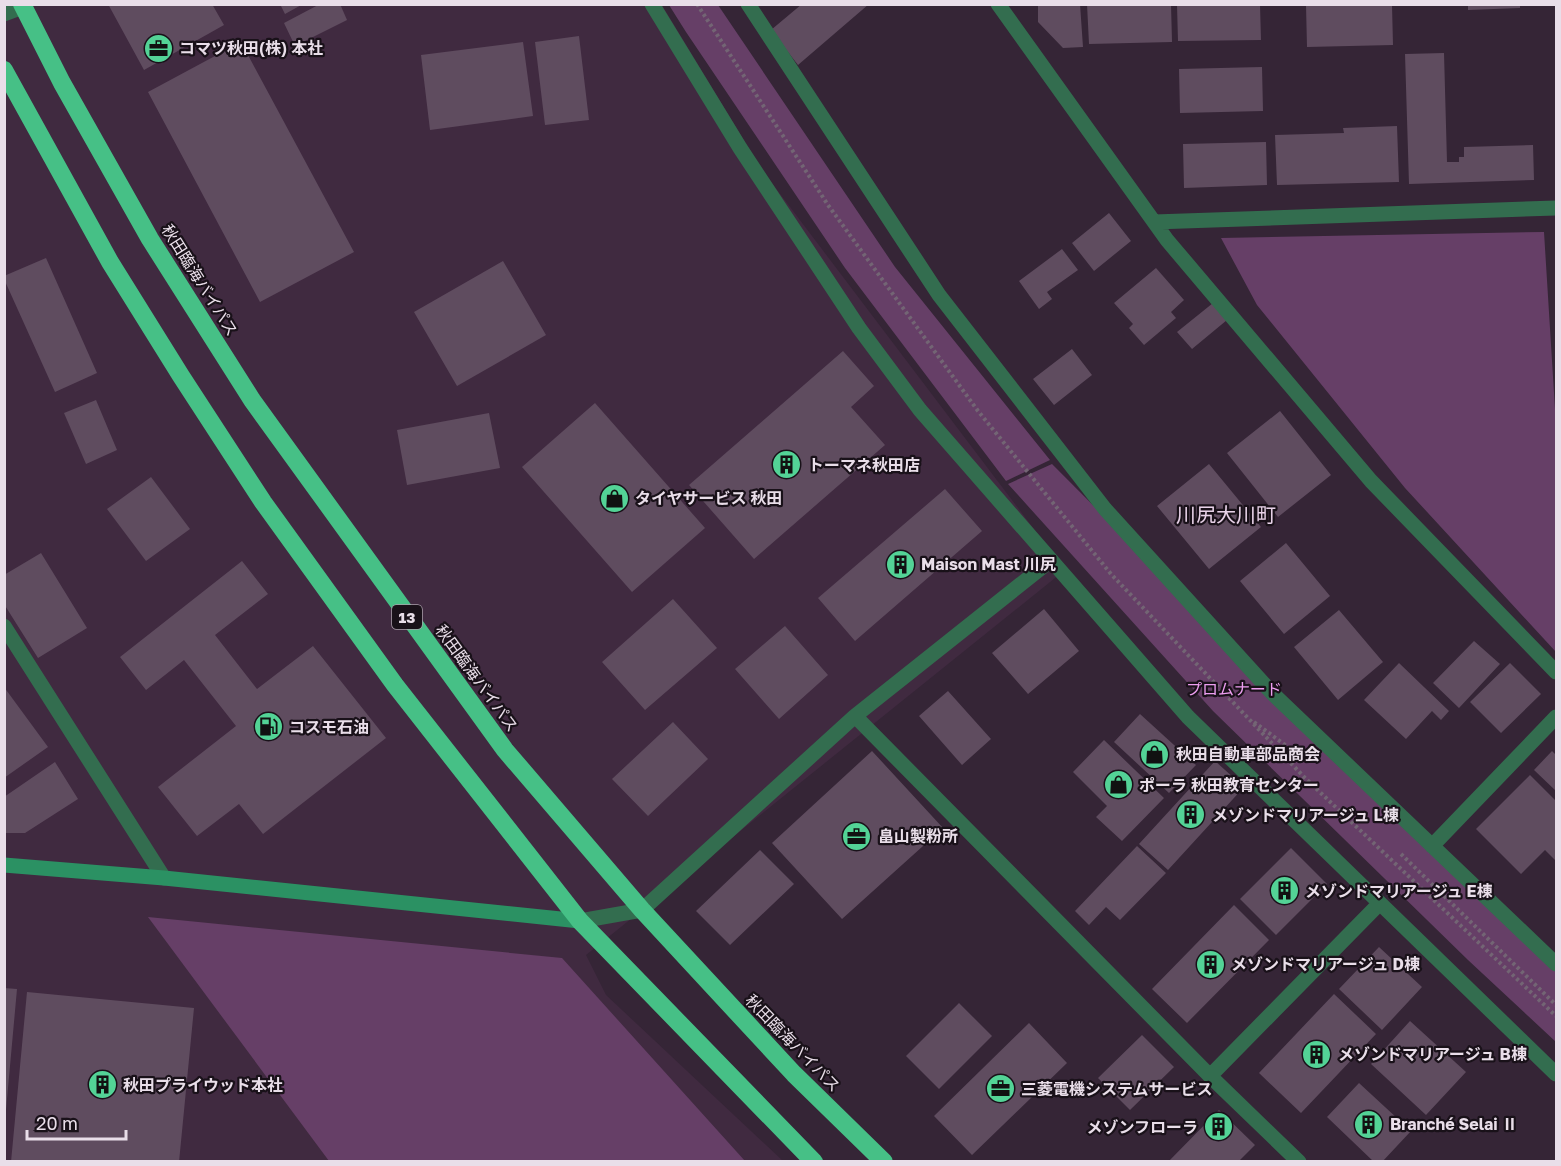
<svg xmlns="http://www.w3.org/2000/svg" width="1561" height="1166" font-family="'Golos Text','Noto Sans JP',sans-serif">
<rect width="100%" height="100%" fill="#352536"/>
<!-- built -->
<path fill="#402a40" d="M5 5H662L762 170 1065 570 586 955 606 995 783 1161 5 1162Z"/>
<!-- green -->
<path fill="#663f67" d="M669 5H718L895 267 1050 460 1006 481 845 268 686 32Z
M1544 232 1556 425V652L1405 488 1257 305 1221 238Z
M1052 464 1556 970V1042L1468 960 1213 711 1008 484Z
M148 917 562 958 745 1161H329Z"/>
<!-- building -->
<path fill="#5f4c5f" d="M108 4H212L224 25 144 70Z
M280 4H303L285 14Z
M320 4H340L347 20 295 46 284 23Z
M802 4H869L798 65 771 30Z
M1038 4H1080L1083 47 1063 48 1038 22Z
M1087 4H1171L1172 42 1089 44Z
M1468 4H1520V8L1468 10Z
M1177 5H1260L1261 40 1178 41Z
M1306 5H1392L1393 45 1307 47Z
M579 36 589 120 545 125 535 42Z
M241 42 354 252 260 302 148 92Z
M523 42 533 116 430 130 421 55Z
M1444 53 1447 162H1459V157H1464V147L1533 145 1534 180 1409 184 1405 54Z
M1262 67 1263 111 1180 113 1179 69Z
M1397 126 1399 182 1277 185 1275 135 1344 133 1343 128Z
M1266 142 1267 185 1184 188 1183 144Z
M1109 213 1131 241 1094 271 1072 243Z
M1062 249 1078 270 1047 292 1052 299 1039 309 1019 281Z
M46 258 97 373 55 392 4 279V276Z
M503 261 546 335 457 386 414 312Z
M1156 268 1184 300 1171 312 1176 318 1144 345 1129 328 1133 324 1114 303Z
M1213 303 1227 320 1192 349 1177 332Z
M1072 349 1092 375 1054 405 1033 379Z
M843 351 874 386 851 407 885 445 754 559 689 485Z
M96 400 117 450 86 464 64 413Z
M595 403 705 528 632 592 522 467Z
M1280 411 1331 475 1278 517 1227 453Z
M489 413 500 468 407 485 397 430Z
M1209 464 1261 527 1209 569 1157 506Z
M151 477 190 529 146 561 107 509Z
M945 489 982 531 855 641 818 598Z
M1286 543 1330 596 1284 634 1240 581Z
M41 553 87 628 38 658 4 604V575Z
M242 561 268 594 215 635 257 689 313 646 386 738 263 834 239 804 197 836 158 787 236 726 184 660 146 690 120 657Z
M673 599 717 648 645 710 602 662Z
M1044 609 1079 651 1028 694 992 653Z
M1339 610 1383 662 1338 700 1294 647Z
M785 626 828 675 779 719 735 669Z
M1474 641 1500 664 1459 708 1433 683Z
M1399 663 1449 711 1441 720 1432 711 1406 739 1364 700Z
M1510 663 1541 694 1501 733 1470 702Z
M4 687 48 747 4 778Z
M948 691 991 739 962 765 919 716Z
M1140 714 1196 765 1169 793 1114 742Z
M673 722 708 759 648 816 612 779Z
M1104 740 1164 798 1122 841 1096 817 1107 806 1073 772Z
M872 751 943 828 842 919 772 843Z
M1552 751 1556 755V791L1534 770Z
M1215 761 1244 787 1168 870 1139 844Z
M55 762 78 799 25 833H4V797Z
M1530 775 1556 801V861L1545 850 1521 874 1476 829Z
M1137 846 1166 873 1120 920 1106 907 1089 925 1075 911Z
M1291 848 1327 884 1276 935 1240 899Z
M760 850 794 884 730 945 696 911Z
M1234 905 1269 940 1187 1023 1152 989Z
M1379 947 1422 987 1382 1030 1339 989Z
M4 988 17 989 6 1110 4 1109Z
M27 992 194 1008 179 1162H11Z
M1334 994 1376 1034 1301 1113 1259 1073Z
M959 1003 992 1036 939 1089 906 1056Z
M1410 1021 1466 1072 1426 1115 1371 1064Z
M1029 1023 1067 1063 972 1155 934 1116Z
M1142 1035 1174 1067 1130 1110 1098 1078Z
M1359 1083 1411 1131 1382 1162H1374L1327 1117Z
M1219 1110 1255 1145 1238 1162H1168Z"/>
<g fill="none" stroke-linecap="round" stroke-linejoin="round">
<!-- path -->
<path stroke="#736574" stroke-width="4" stroke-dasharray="3 3" stroke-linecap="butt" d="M697 4 828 205 978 411 1111 574 1305 778 1556 1016
M1254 722 1296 753
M1401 854 1556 1005"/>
<!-- lane -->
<path stroke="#336d4f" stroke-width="15" d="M4 14 23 7
M4 626 164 878"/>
<!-- street -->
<path stroke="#336d4f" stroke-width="15" d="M652 4 740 148 859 328 920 410 1188 717 1556 1074
M748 4 939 295 1105 509 1272 693 1556 964
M998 4 1167 240 1371 481 1556 672
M1154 222 1556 208
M855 716 1210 1076 1299 1162
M1432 846 1556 717
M580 921 642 910 855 716 1050 561
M1210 1076 1379 904"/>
<!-- secondary -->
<path stroke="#2b9163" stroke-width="15" d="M4 865 164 878 580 921"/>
<!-- highway -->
<path stroke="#46c086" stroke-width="18" d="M22 4 62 83 150 239 252 400 505 750 642 910 794 1074 884 1162
M4 70 110 262 181 376 263 502 395 685 580 921 814 1162"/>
</g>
<!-- icons -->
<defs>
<symbol id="office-disc" viewBox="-11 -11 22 22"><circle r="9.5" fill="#53d396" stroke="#191119"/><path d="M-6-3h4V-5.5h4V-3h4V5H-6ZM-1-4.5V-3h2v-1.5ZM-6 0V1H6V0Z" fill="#111"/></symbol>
<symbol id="building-disc" viewBox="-11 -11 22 22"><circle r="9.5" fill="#53d396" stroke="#191119"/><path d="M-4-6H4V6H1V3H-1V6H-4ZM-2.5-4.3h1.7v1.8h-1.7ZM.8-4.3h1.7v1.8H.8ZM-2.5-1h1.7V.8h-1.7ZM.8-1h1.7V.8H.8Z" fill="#111"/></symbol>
<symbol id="shop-disc" viewBox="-11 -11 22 22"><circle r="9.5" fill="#53d396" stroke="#191119"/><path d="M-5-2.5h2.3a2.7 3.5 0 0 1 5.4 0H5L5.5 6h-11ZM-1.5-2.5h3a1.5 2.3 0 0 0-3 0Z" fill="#111"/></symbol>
<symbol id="fuel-disc" viewBox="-11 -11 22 22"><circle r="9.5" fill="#53d396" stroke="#191119"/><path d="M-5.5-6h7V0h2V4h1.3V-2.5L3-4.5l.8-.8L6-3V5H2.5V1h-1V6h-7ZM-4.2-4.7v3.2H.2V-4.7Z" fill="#111"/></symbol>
</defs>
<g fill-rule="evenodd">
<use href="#office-disc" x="142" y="32" width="33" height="33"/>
<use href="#building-disc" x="770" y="448" width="33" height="33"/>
<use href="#shop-disc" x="598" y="482" width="33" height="33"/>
<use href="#building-disc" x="884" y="548" width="33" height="33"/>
<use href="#fuel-disc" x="252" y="710" width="33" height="33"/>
<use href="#shop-disc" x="1138" y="738" width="33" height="33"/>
<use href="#shop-disc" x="1102" y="768" width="33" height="33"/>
<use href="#building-disc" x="1174" y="798" width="33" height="33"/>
<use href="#office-disc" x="840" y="820" width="33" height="33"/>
<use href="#building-disc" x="1268" y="874" width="33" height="33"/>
<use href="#building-disc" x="1194" y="948" width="33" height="33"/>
<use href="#building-disc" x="1300" y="1038" width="33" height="33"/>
<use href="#building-disc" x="86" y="1068" width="33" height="33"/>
<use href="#office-disc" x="984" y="1072" width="33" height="33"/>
<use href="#building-disc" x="1352" y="1108" width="33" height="33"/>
<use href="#building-disc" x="1202" y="1110" width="33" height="33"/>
</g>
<g text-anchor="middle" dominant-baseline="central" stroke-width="4.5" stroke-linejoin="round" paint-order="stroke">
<!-- shield labels -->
<rect fill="#191119" stroke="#aba0ab" stroke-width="1.5" x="392" y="605" width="30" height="24" rx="4.5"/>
<g font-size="15" font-weight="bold" fill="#e9dee9">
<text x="407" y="617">13</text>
</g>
<!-- poi labels -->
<g font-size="16" font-weight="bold" fill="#e9dee9" stroke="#191119" text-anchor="start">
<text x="179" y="48">コマツ秋田(株) 本社</text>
<text x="808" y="465">トーマネ秋田店</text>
<text x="635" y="498">タイヤサービス 秋田</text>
<text x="921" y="564">Maison Mast 川尻</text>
<text x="289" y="727">コスモ石油</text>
<text x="1176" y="754">秋田自動車部品商会</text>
<text x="1139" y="785">ポーラ 秋田教育センター</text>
<text x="1212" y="815">メゾンドマリアージュ L棟</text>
<text x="878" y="836">畠山製粉所</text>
<text x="1305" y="891">メゾンドマリアージュ E棟</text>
<text x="1231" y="964">メゾンドマリアージュ D棟</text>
<text x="1338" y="1054">メゾンドマリアージュ B棟</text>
<text x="123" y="1085">秋田プライウッド本社</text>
<text x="1021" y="1089">三菱電機システムサービス</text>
<text x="1390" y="1124">Branché Selai Ⅱ</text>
<text x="1198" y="1127" text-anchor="end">メゾンフローラ</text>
</g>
<!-- street labels -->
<g font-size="16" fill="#e9dee9" stroke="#191119">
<text transform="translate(200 280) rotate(58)">秋田臨海バイパス</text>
<text transform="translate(477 678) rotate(54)">秋田臨海バイパス</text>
<text transform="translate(793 1043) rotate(46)">秋田臨海バイパス</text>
</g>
<!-- park labels -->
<g font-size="16" fill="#ed9ef0" stroke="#191119">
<text x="1234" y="689">プロムナード</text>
</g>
<!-- quarter labels -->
<g font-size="20" fill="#e8d2e8" stroke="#191119">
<text x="1226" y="514">川尻大川町</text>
</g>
</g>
<!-- border -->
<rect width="1561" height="1166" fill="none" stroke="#e9dee9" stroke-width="12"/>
<!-- scale -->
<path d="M27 1130v9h99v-9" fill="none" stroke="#e9dee9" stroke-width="3"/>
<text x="36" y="1130" font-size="18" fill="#e9dee9" stroke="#191119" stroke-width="4.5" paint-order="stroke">20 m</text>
</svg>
